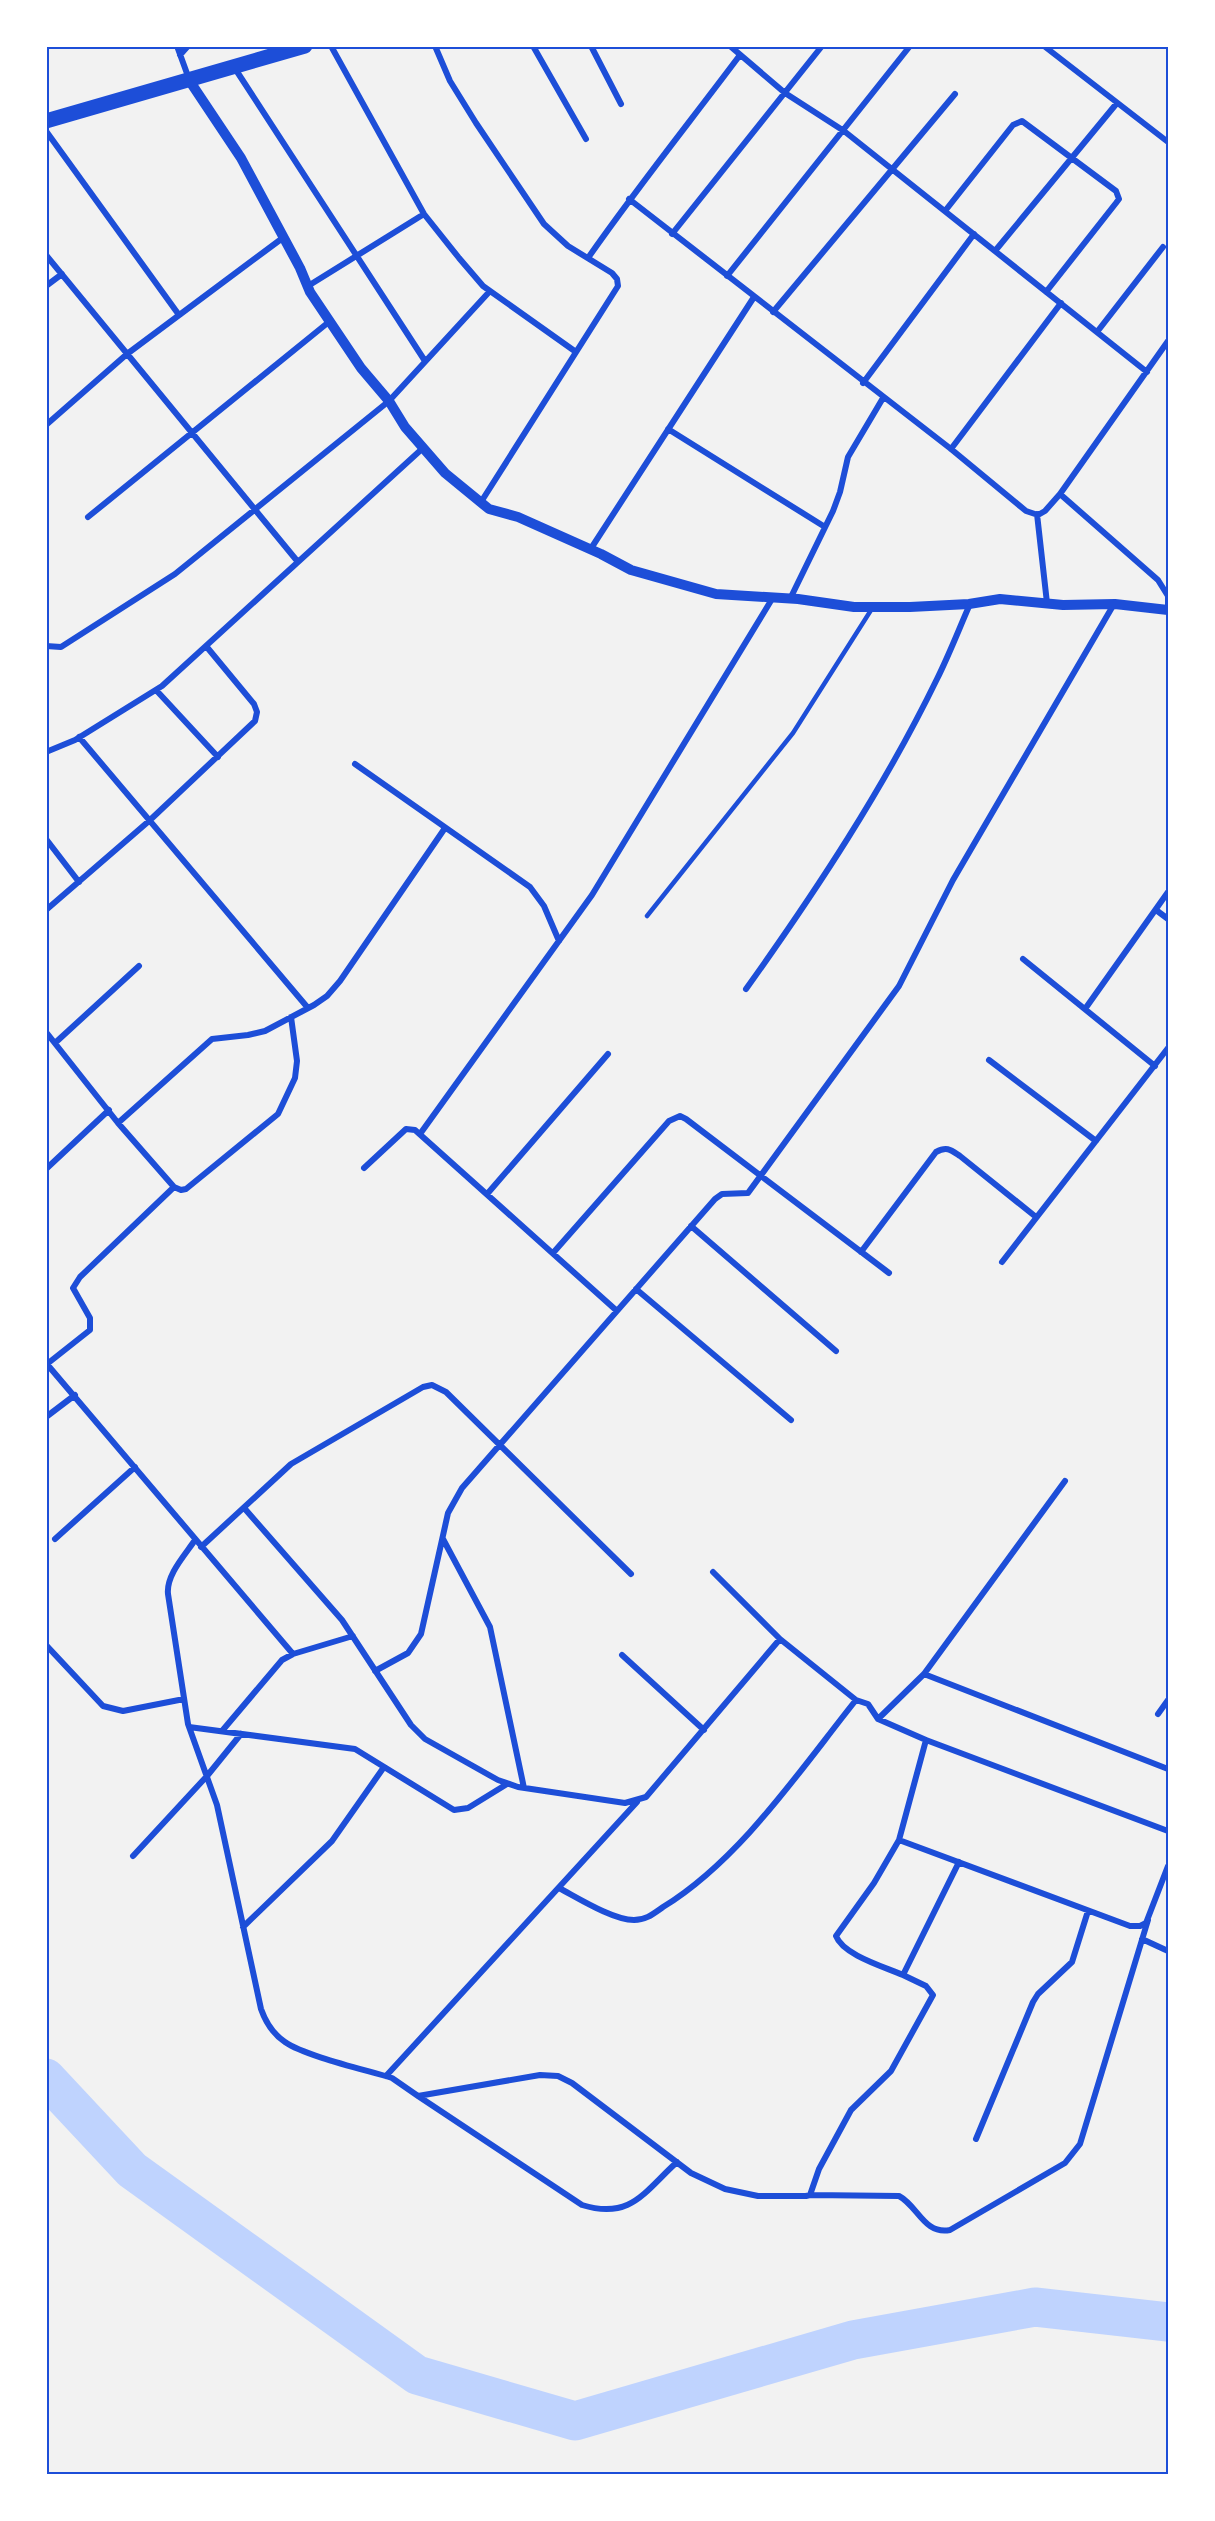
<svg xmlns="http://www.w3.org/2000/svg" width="1215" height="2521" font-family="'Asap Condensed',sans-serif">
<rect width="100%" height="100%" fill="#f2f2f2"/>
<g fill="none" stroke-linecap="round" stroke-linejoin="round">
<!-- river -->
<path stroke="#bfd3fe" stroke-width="39" d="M46 2078 132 2170 417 2375 575 2421 853 2340 1035 2307 1168 2322"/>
<!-- service -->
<path stroke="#1d4ed8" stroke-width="4.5" d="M647 916 793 733 873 607"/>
<!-- minor -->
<path stroke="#1d4ed8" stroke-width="6" d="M177 46 189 79
M331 46 424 214 459 258 483 286 576 352
M435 46 450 81 476 123 544 224 568 246 612 273 617 279 618 286 481 502
M533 46 586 139
M591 46 621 104
M730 46 785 93 844 131 1147 372
M1044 46 1168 142
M180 55 188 46
M234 67 425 361
M46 131 179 315
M629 199 951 449 1026 511 1038 515 1045 511 1060 494 1168 341
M945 211 1013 125 1022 121 1116 191 1119 199 1116 203 1046 292
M672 234 822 46
M995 251 1117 103
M46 255 298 562
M588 258C636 189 689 123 740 55
M727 276 910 46
M46 286 62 274
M308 286 424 214
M773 312 955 94
M1097 332 1163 247
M863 383 974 234
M46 425 127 354 284 237
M668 429 825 527
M951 449 1061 303
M1060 494 1158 580 1168 596V607
M1037 514 1047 603
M88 517 330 321
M590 550 754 297
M790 599 833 511 840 492 848 457 883 398
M46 646 61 647 175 574 389 401 490 291
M156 690 218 757
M79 737 308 1008
M46 752 75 740 162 686 423 448
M355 764 530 887 544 906 559 941
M46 839 79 882
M46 910 149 821 255 721 257 712 254 704 206 646
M1156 910 1168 919
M1023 959 1155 1066
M746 989C816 891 884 788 937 679 949 655 959 629 970 604
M1085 1009 1168 892
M46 1032 118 1123 174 1187
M55 1043 139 966
M989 1060 1096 1141
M118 1123 212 1039 248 1035 265 1031 314 1005 327 996 340 981 445 828
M420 1134 592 895 772 599
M364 1168 406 1129 415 1130 617 1311
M46 1169 109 1110
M488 1193 608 1054
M691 1226 836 1351
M861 1252 936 1152C947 1146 951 1150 960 1156L1036 1217
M553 1253 669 1121 680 1116 686 1119 889 1273
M1002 1262 1168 1048
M636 1289 791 1420
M46 1363 293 1654
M47 1364 90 1330V1318L73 1288 80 1277 174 1187 181 1190 186 1189 278 1114 295 1078 297 1061 291 1017
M46 1417 75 1395
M245 1509 342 1620 411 1725 425 1739 498 1780 518 1787 625 1803 646 1797 780 1639
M55 1539 135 1467
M443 1539 490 1627 524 1788
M195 1540C185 1555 166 1575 168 1594L188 1724 217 1805 261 2009C266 2023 273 2034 285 2042 305 2056 366 2070 392 2078L418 2096 582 2205C631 2220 644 2192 677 2162
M201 1547 291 1464 423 1387 432 1385 446 1392 631 1574
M713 1572 780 1639 856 1700 868 1704 878 1719 926 1740 1168 1831
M46 1645 103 1706 123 1711 184 1699
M622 1655 704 1730
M375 1671 408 1653 421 1634 448 1513 462 1488 715 1199 722 1194 748 1193 899 986 953 880 1114 604
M924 1674 1168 1769
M1158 1714 1168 1700
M878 1719 924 1674 1065 1481
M189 1727 355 1749 454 1810 468 1808 507 1784
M222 1731 282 1660 293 1654 353 1636
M899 1840 1130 1926H1140L1146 1923 1168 1866
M133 1856 207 1776 241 1734
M559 1888C578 1898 613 1920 634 1920 646 1920 653 1914 663 1907 740 1860 800 1770 856 1700
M243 1927 332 1841 384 1767
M1142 1939 1168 1951
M903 1975C885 1967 843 1955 836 1936L874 1883 899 1840 926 1740
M386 2076 637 1802
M418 2096 540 2075 558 2076 572 2083 691 2173 725 2189 758 2196H806L810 2195 819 2169 851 2110 891 2071 933 1995 926 1986 903 1975 959 1862
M976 2139 1033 2002 1038 1994 1072 1962 1088 1911
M810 2195 899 2196C918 2206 924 2235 950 2230L1065 2163 1080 2144 1148 1920"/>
<!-- tertiary -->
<path stroke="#1d4ed8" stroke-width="10" d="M189 80 241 158 300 268 310 292 361 368 389 401 405 427 445 473 489 509 518 517 601 554 631 570 716 594 798 599 854 607H910L969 604 1000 599 1063 605 1115 604 1168 610"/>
<!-- primary -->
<path stroke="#1d4ed8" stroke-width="15" d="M46 121 305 46"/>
</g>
<!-- border -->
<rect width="1215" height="2521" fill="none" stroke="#ffffff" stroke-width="96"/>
<rect x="48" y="48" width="1119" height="2425" fill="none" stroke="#1d4ed8" stroke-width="2"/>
</svg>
